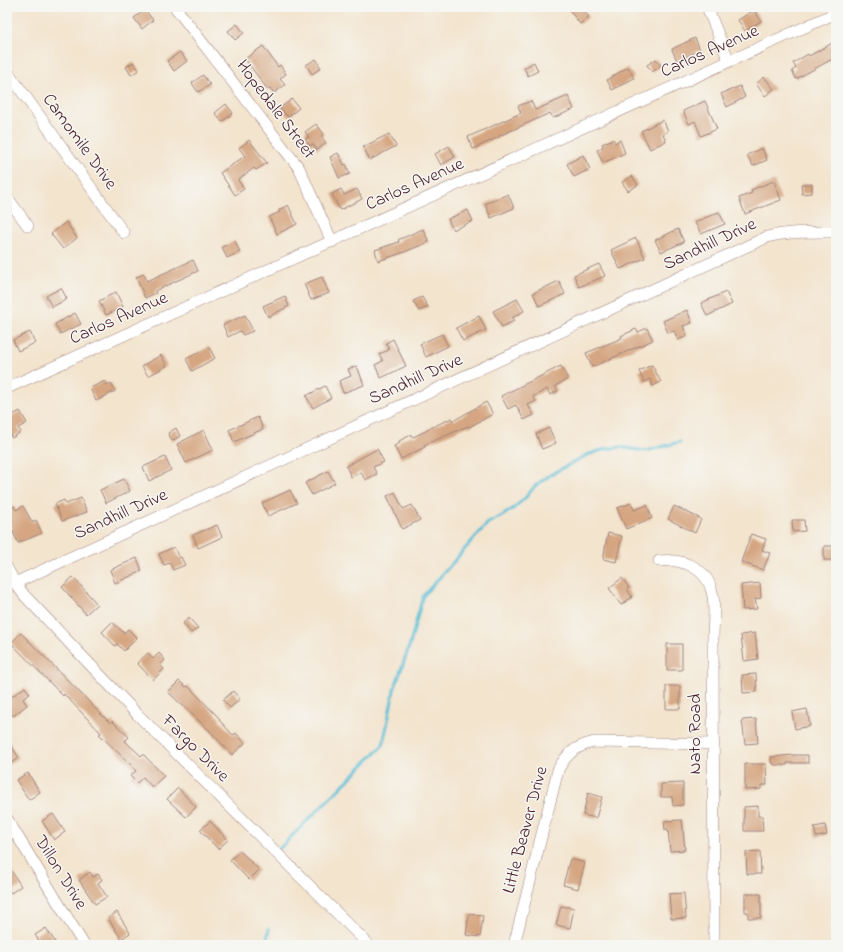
<svg xmlns="http://www.w3.org/2000/svg" width="843" height="952" font-family="'Indie Flower',sans-serif">
<rect width="100%" height="100%" fill="#f6f6f2"/>
<filter id="ink" filterUnits="userSpaceOnUse"><feTurbulence type="fractalNoise" baseFrequency=".025" numOctaves="2"/><feDisplacementMap in="SourceGraphic" scale="8" xChannelSelector="R" yChannelSelector="G"/><feConvolveMatrix kernelMatrix="1 2 1 2 8 2 1 2 1" color-interpolation-filters="sRGB"/></filter>
<filter id="wash" filterUnits="userSpaceOnUse"><feTurbulence type="fractalNoise" baseFrequency=".012" numOctaves="4" result="noise"/><feDisplacementMap in="SourceGraphic" scale="16" xChannelSelector="R" yChannelSelector="G"/><feGaussianBlur stdDeviation="0.9" result="paint"/><feColorMatrix in="noise" values="0 0 0 0 0 0 0 0 0 0 0 0 0 0 0 0 0 1.4 0 .05"/><feComposite in="paint" operator="in"/></filter>
<g filter="url(#wash)">
<rect width="100%" height="100%" fill="#f3e4ce"/>
<g fill="none" stroke-linecap="round" stroke-linejoin="round">
<!-- stream -->
<path stroke="#58bed6" stroke-width="3" d="M279 849 383 745 394 690 410 644 423 596 488 523 502 516 514 508 526 497 535 486 550 475 587 455 605 449 619 447 646 451 680 442
M266 945 269 929"/>
</g>
<g id="blocks">
<!-- building -->
<path fill="#d5a681" d="M567 7H581L589 17 580 24Z
M145 10 153 20 142 29 134 18Z
M754 10 761 21 745 31 738 20Z
M237 24 244 33 235 40 228 31Z
M695 38 700 50 677 61 672 49Z
M836 41V57L796 79 792 71 796 68 793 63 808 54 809 56Z
M263 46 278 67 280 65 286 74 280 79 285 85 274 93 270 88 268 90 245 59Z
M180 52 187 61 174 71 167 61Z
M316 59 321 68 312 74 306 65Z
M656 59 661 66 652 72 647 65Z
M133 62 139 70 131 75 126 67Z
M534 62 538 71 528 76 524 68Z
M628 67 634 78 612 90 607 80Z
M203 75 210 85 198 92 192 83Z
M764 77 774 89 765 96 756 84Z
M740 86 745 97 727 107 721 94Z
M568 96 574 109 553 118 550 113 499 136V137L473 149 468 137 521 113 518 106 531 101 535 110Z
M292 99 299 108 288 117 280 108Z
M705 101 717 129 701 136 695 121 689 124 683 111Z
M226 104 233 113 222 122 215 113Z
M663 120 668 131 663 134 666 141 650 149 641 131Z
M316 124 324 134 321 136 326 143 317 150 313 144 310 146 305 139 309 137 305 132Z
M389 134 396 146 370 160 363 147Z
M613 139 615 143 620 140 625 153 603 163 597 150 603 147 602 144Z
M249 140 267 163 256 170 254 168 238 180 244 189 235 195 220 173 245 156 239 148Z
M449 146 455 157 441 165 435 154Z
M762 148 767 160 753 166 747 155Z
M338 153 344 165 346 164 350 174 339 178 330 157Z
M583 155 590 169 574 177 567 164Z
M632 176 638 185 628 191 622 182Z
M774 181 781 200 745 214 739 198 752 193 751 190Z
M801 184H812V193L802 194Z
M341 189 344 195 357 189 362 199 340 210 332 194Z
M508 194 514 208 491 218 485 204Z
M288 205 297 224 277 234 269 217 280 212 279 210Z
M468 210 473 221 453 230 448 219Z
M719 212 725 224 701 234 695 222Z
M66 222 77 238 63 249 51 234Z
M423 229 429 242 402 253 378 261 375 250 399 242 398 240Z
M678 229 684 242 661 252 655 240Z
M636 238 645 258 620 269 611 250Z
M235 241 240 252 227 258 222 247Z
M193 260 198 271 161 288 155 291 156 293 145 298 136 277 144 274 147 281Z
M599 264 605 276 579 287 574 275Z
M322 277 329 293 311 300 304 284Z
M559 281 565 294 539 306 533 293Z
M61 288 67 299 52 307 46 296Z
M116 292 123 307 106 315 99 301Z
M726 292 732 304 707 316 701 303Z
M285 296 289 306 268 317 263 306Z
M422 297 428 307 419 311 413 301Z
M517 299 524 311 512 318 514 321 502 327 493 311Z
M687 310 692 323 683 326 687 336 678 340 674 331 668 333 663 321Z
M75 313 81 324 60 334 55 324Z
M245 315 253 331 243 335 240 331 228 337 223 325Z
M479 316 486 330 463 341 456 328Z
M647 328 653 340 592 367 586 353 622 338 621 336 636 329 638 332Z
M30 332 35 343 18 351 13 340Z
M442 334 448 346 426 357 420 344Z
M393 339 406 366 381 378 375 365 383 361 379 354 389 350 386 343Z
M209 347 215 358 192 371 186 359Z
M161 355 167 366 148 376 142 366Z
M652 365 661 382 653 386 650 379 644 382 639 371Z
M357 366 364 385 343 393 339 381 351 376 348 369Z
M561 366 568 379 555 386 558 391 550 395 547 389 533 397 536 401 528 405 534 415 524 420 516 405 508 409 501 396Z
M105 381 107 385 111 383 115 391 96 401 90 388Z
M325 386 331 398 313 408 306 396Z
M486 402 493 414 469 427 468 426 424 445 425 447 401 459 394 446 400 443 399 441 411 435 413 437 428 430V429L452 418 453 421Z
M20 411 27 423 18 428 21 432 12 438 7 429V418Z
M258 417 263 429 234 442 229 430Z
M176 428 180 436 172 441 168 433Z
M549 428 556 443 542 449 536 434Z
M204 430 213 450 186 463 177 444Z
M377 449 384 462 373 467 377 474 365 480 361 472 351 477 346 466Z
M165 457 171 470 149 481 143 467Z
M328 471 335 483 312 495 305 483Z
M124 479 130 491 106 503 100 490Z
M290 490 297 503 268 516 262 503Z
M395 492 403 509 412 505 420 520 402 529 387 496Z
M81 498 87 512 62 521 55 504 64 500 66 504Z
M631 503 634 510 647 505 652 518 626 529 617 508Z
M14 506 16 510 23 506 32 522 36 520 42 533 18 543 7 518V510Z
M674 506 701 519 695 533 668 519Z
M792 520H804L805 531 793 532Z
M217 525 222 537 198 548 193 535Z
M608 533 622 536 616 562 603 559Z
M751 534 766 539 762 550 770 553 763 570 741 562Z
M824 546H836V560H824Z
M174 547 179 558 181 557 185 565 173 570 170 563 164 565 159 554Z
M137 558 142 571 115 583 110 570Z
M73 577 97 604 86 614 62 587Z
M622 578 629 588 627 589 632 597 621 605 609 588Z
M760 583 761 598 755 599 757 609 743 610 741 585Z
M189 618 198 628 191 633 183 623Z
M112 622 124 633 128 629 137 638 124 651 117 644 115 646 102 632Z
M21 633 110 723 112 721 129 737 125 741 141 756 143 754 164 776 152 787 143 777 137 783 130 776 136 771 131 765 99 734 101 733 64 694 63 696 11 643Z
M755 633 758 659 744 661 741 635Z
M667 644H682V670H667Z
M148 653 153 659 159 653 165 660 160 665 164 669 153 680 137 663Z
M756 674 757 692 743 693 742 675Z
M179 681 186 687 188 686 220 719 219 720 233 735 236 733 245 743 232 755 209 730 168 692Z
M666 686H680V709H666Z
M25 687 30 694 23 699 27 705 13 716 7 708V700Z
M233 691 240 699 230 708 223 700Z
M807 709 810 726 795 729 792 712Z
M756 719 758 743 745 744 742 720Z
M7 739 19 758 7 766Z
M794 755H808V763H787V765H774V763H771V757Z
M745 764H766L767 785H761V789L745 790Z
M28 773 40 792 29 800 16 780Z
M683 783V805L673 806 672 797H661V784Z
M178 788 196 807 186 817 167 799Z
M588 793 602 797 596 818 583 815Z
M758 806V816H762L763 831H744V807Z
M53 814 65 832 54 840 42 821Z
M682 820 685 850 670 851 668 829 665 830 664 821Z
M210 821 228 840 218 849 200 830Z
M825 825 827 835 816 837 814 827Z
M240 851 259 870 249 880 230 860Z
M760 851 761 874H747L746 852Z
M570 859 585 863 578 889 563 885Z
M7 864 21 886 11 893 7 888Z
M90 872 93 877 98 874 102 880 98 883 107 897 95 904 79 880Z
M684 893 686 918 671 919 669 894Z
M745 894H761V918H748V912H745Z
M561 906 574 908 570 928 556 925Z
M117 912 130 933 121 939 108 918Z
M469 914 483 916 480 937 466 935Z
M46 928 57 945H42L35 935Z"/>
</g>
</g>
<g filter="url(#ink)">
<use href="#blocks" fill-opacity="0" stroke="#9e827c" stroke-width="1"/>
<g fill="none" stroke-linecap="round" stroke-linejoin="round">
<defs>
<path id="minor" d="M175 7 299 168 332 242
M707 7 729 61
M7 71 124 233
M7 197 28 226
M7 388 836 13
M659 561C681 558 707 567 712 592 716 606 713 623 713 638L714 945
M7 568 15 583 25 596 137 714 369 945
M15 583 767 237C790 231 813 232 836 232
M7 819 84 945
M514 945 558 770C566 754 576 746 594 742L714 744"/>
</defs>
<!-- minor casing -->
<use href="#minor" stroke="#9e827c" stroke-width="12"/>
<!-- minor -->
<use href="#minor" stroke="#fff" stroke-width="11"/>
</g>
</g>
<g text-anchor="middle" dominant-baseline="central" stroke-width="3" stroke-linejoin="round" paint-order="stroke">
<!-- street labels -->
<g font-size="18" fill="#4a1f2b" stroke="#f6f6f2">
<text transform="translate(710 52) rotate(-24)">Carlos Avenue</text>
<text transform="translate(275 110) rotate(53)">Hopedale Street</text>
<text transform="translate(79 142) rotate(54)">Camomile Drive</text>
<text transform="translate(415 185) rotate(-24)">Carlos Avenue</text>
<text transform="translate(710 245) rotate(-25)">Sandhill Drive</text>
<text transform="translate(119 319) rotate(-24)">Carlos Avenue</text>
<text transform="translate(416 380) rotate(-24)">Sandhill Drive</text>
<text transform="translate(121 515) rotate(-24)">Sandhill Drive</text>
<text transform="translate(696 734) rotate(-90)">Nato Road</text>
<text transform="translate(195 749) rotate(45)">Fargo Drive</text>
<text transform="translate(526 830) rotate(-75)">Little Beaver Drive</text>
<text transform="translate(60 873) rotate(58)">Dillon Drive</text>
</g>
</g>
<!-- margin -->
<rect width="843" height="952" fill="none" stroke="#f6f6f2" stroke-width="24"/>
</svg>
